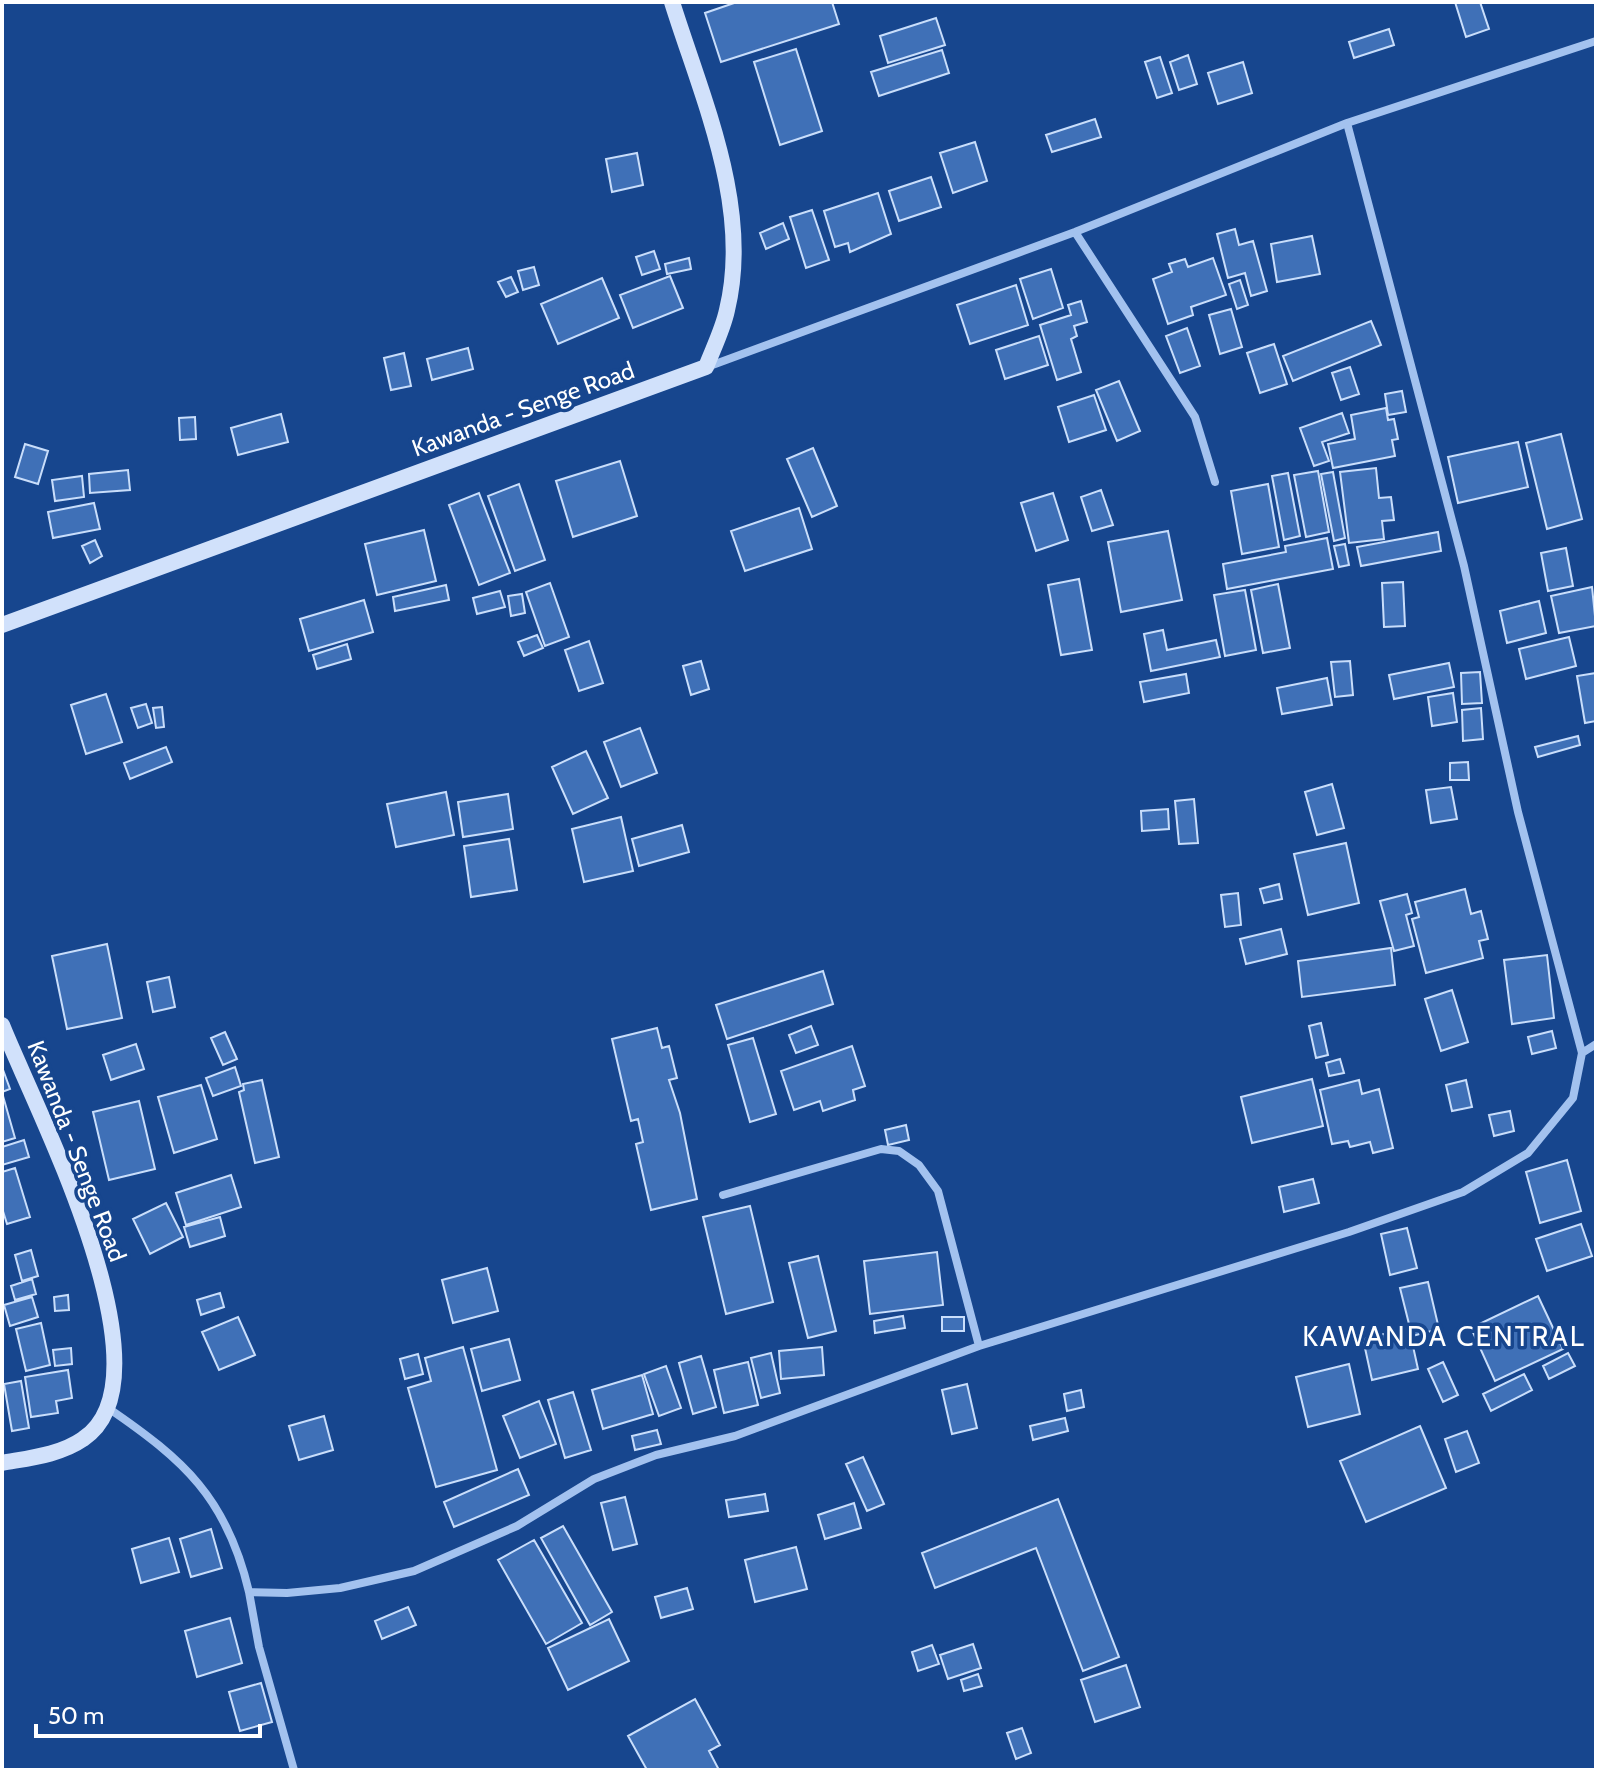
<svg xmlns="http://www.w3.org/2000/svg" width="1598" height="1772" font-family="Cabin,sans-serif">
<rect width="100%" height="100%" fill="#17468e"/>
<!-- building -->
<path fill="#3f70b7" stroke="#c9defb" stroke-width="2" d="M737 2H832L839 24 721 62 705 13Z
M1455 2H1480L1489 29 1466 37Z
M936 18 945 45 888 63 880 36Z
M1389 29 1394 45 1354 58 1349 42Z
M796 49 822 131 780 145 754 62Z
M942 50 949 73 879 96 871 72Z
M1188 55 1197 84 1179 90 1170 62Z
M1160 57 1172 93 1157 98 1145 62Z
M1243 62 1252 93 1218 104 1208 73Z
M1095 119 1101 137 1052 152 1046 135Z
M975 142 987 181 953 193 940 153Z
M637 153 643 185 612 192 606 159Z
M931 177 941 207 899 221 889 191Z
M878 193 891 234 850 252 848 243 835 247 824 211Z
M812 210 829 260 806 268 790 217Z
M783 223 789 239 766 249 760 233Z
M1235 229 1239 245 1253 241 1267 291 1251 296 1245 273 1228 278 1217 234Z
M1312 236 1320 274 1277 282 1271 244Z
M654 251 660 269 642 275 636 257Z
M689 258 691 269 667 274 665 264Z
M1213 258 1226 295 1191 307 1193 315 1168 324 1153 279 1172 272 1169 264 1185 259 1188 267Z
M534 267 539 285 523 290 518 271Z
M1051 269 1063 308 1033 319 1020 279Z
M670 276 683 308 633 328 620 295Z
M511 277 518 292 506 297 498 282Z
M602 278 619 318 558 344 541 304Z
M1240 280 1248 305 1237 309 1229 284Z
M1016 285 1028 325 970 344 957 305Z
M1081 301 1087 322 1074 326 1077 336 1071 339 1081 372 1057 380 1040 325 1071 315 1068 305Z
M1231 309 1242 347 1220 354 1209 315Z
M1371 321 1381 345 1293 381 1283 356Z
M1187 328 1200 366 1180 373 1166 336Z
M1039 336 1048 365 1005 379 996 350Z
M1274 344 1287 384 1260 393 1247 353Z
M468 348 473 369 432 380 427 359Z
M404 353 411 386 391 390 384 358Z
M1350 367 1359 394 1341 400 1332 373Z
M1119 381 1140 431 1117 441 1096 390Z
M1402 391 1406 412 1388 415 1385 394Z
M1094 395 1106 430 1069 442 1058 407Z
M1386 408 1388 420 1394 419 1398 439 1392 440 1395 456 1333 468 1328 444 1355 439 1351 415Z
M1342 413 1349 433 1322 442 1329 461 1314 466 1300 428Z
M281 414 288 442 238 455 231 428Z
M195 417 196 439 180 440 179 418Z
M1561 434 1582 519 1547 529 1526 443Z
M1518 442 1528 487 1458 503 1448 457Z
M25 444 48 451 38 484 15 477Z
M813 448 837 506 812 517 787 459Z
M620 461 637 516 573 537 556 481Z
M1376 468 1379 498 1391 497 1394 520 1382 521 1384 539 1349 543 1340 472Z
M128 470 130 490 90 493 89 474Z
M1318 471 1329 532 1306 537 1294 475Z
M1333 472 1345 538 1334 541 1321 474Z
M1288 473 1300 536 1284 540 1272 476Z
M82 476 84 497 55 501 52 480Z
M519 484 545 560 515 571 488 496Z
M1268 484 1279 547 1242 554 1231 491Z
M1101 490 1113 525 1092 531 1081 497Z
M479 493 510 573 479 585 449 505Z
M1053 493 1068 540 1036 551 1021 503Z
M94 503 100 529 53 538 48 512Z
M799 508 812 549 745 571 731 531Z
M424 530 436 581 377 595 365 544Z
M1168 531 1182 600 1121 612 1108 542Z
M1438 532 1441 551 1361 566 1357 547Z
M1327 538 1333 569 1227 589 1223 564 1286 552 1285 546Z
M95 540 102 556 90 563 82 546Z
M1345 544 1349 565 1339 567 1334 546Z
M1566 548 1573 586 1548 591 1541 553Z
M1079 579 1092 650 1061 655 1048 585Z
M1403 582 1405 626 1384 627 1382 583Z
M550 583 569 637 545 646 526 592Z
M1278 584 1290 648 1263 653 1251 590Z
M446 585 449 600 395 611 393 597Z
M1592 587 1596 626 1559 633 1551 596Z
M1245 590 1256 650 1225 656 1214 595Z
M500 591 505 607 477 614 473 598Z
M522 594 525 613 511 616 508 596Z
M364 600 373 632 309 651 300 619Z
M1539 601 1546 633 1507 643 1500 611Z
M1163 630 1167 650 1216 640 1220 657 1151 671 1144 634Z
M537 635 543 648 524 656 518 642Z
M1569 637 1576 666 1526 679 1519 649Z
M589 641 603 683 579 691 565 650Z
M347 644 351 659 317 669 313 655Z
M701 661 709 689 691 695 683 666Z
M1350 661 1353 695 1335 697 1331 662Z
M1449 663 1454 687 1394 699 1389 675Z
M1480 672 1482 703 1462 704 1461 673Z
M1596 673V721L1585 723 1577 676Z
M1186 674 1189 693 1144 702 1140 682Z
M1327 678 1332 705 1282 714 1277 688Z
M1453 693 1457 722 1432 726 1428 697Z
M106 694 122 742 86 754 71 705Z
M146 704 152 723 138 728 131 708Z
M162 707 164 727 156 728 153 708Z
M1481 708 1483 739 1463 741 1462 710Z
M640 728 657 773 621 787 604 742Z
M1578 736 1580 745 1538 757 1535 747Z
M166 747 172 762 130 779 124 763Z
M586 751 608 798 573 814 552 767Z
M1468 762 1469 780H1450V763Z
M1332 784 1344 828 1317 835 1305 792Z
M1451 787 1457 819 1431 823 1426 790Z
M446 792 454 835 396 847 387 804Z
M508 794 513 829 463 837 458 802Z
M1194 799 1198 843 1179 844 1175 801Z
M1168 809 1169 829 1142 831 1141 811Z
M621 817 633 871 584 882 572 829Z
M682 825 689 852 639 866 632 839Z
M509 839 517 890 471 897 464 846Z
M1346 843 1359 903 1308 915 1294 854Z
M1279 884 1282 899 1264 903 1260 889Z
M1465 889 1471 914 1481 911 1488 939 1479 941 1483 958 1426 973 1412 919 1419 917 1415 902Z
M1238 893 1241 925 1225 927 1221 895Z
M1407 894 1412 913 1406 915 1414 946 1394 951 1380 901Z
M1281 929 1287 954 1246 964 1240 939Z
M107 944 122 1018 67 1029 52 956Z
M1391 948 1395 985 1302 997 1298 961Z
M1547 955 1554 1018 1512 1024 1504 960Z
M823 971 833 1004 727 1039 716 1005Z
M169 977 175 1007 153 1012 147 982Z
M1452 990 1468 1042 1441 1051 1425 999Z
M1321 1023 1328 1055 1316 1058 1309 1026Z
M811 1026 818 1045 796 1053 789 1035Z
M657 1028 662 1048 669 1046 677 1078 669 1080 680 1113 697 1199 651 1210 636 1144 643 1142 638 1119 631 1121 612 1039Z
M1552 1031 1556 1048 1532 1054 1528 1037Z
M225 1032 237 1059 223 1065 211 1038Z
M753 1038 776 1114 750 1122 728 1045Z
M136 1044 144 1069 111 1080 103 1055Z
M852 1046 865 1086 853 1090 855 1100 823 1111 820 1101 794 1110 781 1071Z
M1340 1059 1344 1073 1329 1076 1326 1063Z
M2 1067 10 1089 2 1092Z
M235 1067 241 1086 213 1096 206 1078Z
M1312 1079 1323 1126 1252 1143 1241 1097Z
M262 1080 279 1157 255 1163 239 1092 244 1090 243 1084Z
M1359 1080 1362 1094 1379 1089 1393 1148 1373 1153 1370 1142 1350 1147 1348 1141 1332 1144 1320 1090Z
M1466 1080 1472 1107 1452 1111 1446 1085Z
M201 1085 217 1139 174 1153 158 1097Z
M3 1096 15 1138 2 1142V1096Z
M139 1101 155 1169 109 1180 93 1112Z
M1510 1111 1514 1131 1494 1136 1489 1115Z
M906 1125 909 1140 888 1145 885 1130Z
M24 1140 29 1157 2 1165V1147Z
M1567 1160 1581 1211 1540 1223 1526 1172Z
M15 1168 30 1217 7 1224 2 1208V1172Z
M231 1175 241 1207 186 1225 176 1193Z
M1313 1179 1319 1203 1284 1212 1279 1187Z
M166 1203 183 1237 150 1254 133 1219Z
M750 1206 773 1302 726 1314 703 1217Z
M220 1217 225 1236 190 1247 184 1227Z
M1581 1224 1592 1256 1547 1271 1536 1239Z
M1407 1228 1417 1268 1390 1275 1381 1234Z
M31 1250 38 1276 22 1281 15 1255Z
M937 1252 943 1305 870 1314 864 1261Z
M818 1256 836 1331 808 1338 789 1263Z
M487 1268 498 1311 453 1323 442 1280Z
M32 1279 36 1294 15 1300 11 1286Z
M1428 1282 1439 1329 1412 1336 1400 1288Z
M220 1293 224 1307 201 1315 197 1300Z
M68 1295 69 1310 55 1311 54 1297Z
M1538 1296 1563 1349 1495 1381 1471 1328Z
M32 1297 38 1317 10 1326 4 1305Z
M903 1316 905 1328 875 1333 874 1321Z
M238 1317 255 1355 219 1370 202 1332Z
M942 1317H964V1331H942Z
M41 1323 50 1365 26 1371 16 1329Z
M1409 1328 1418 1369 1372 1380 1363 1339Z
M509 1339 520 1380 482 1391 471 1349Z
M463 1347 497 1470 436 1487 408 1388 431 1381 425 1358Z
M822 1347 824 1375 781 1379 779 1351Z
M71 1348 72 1364 55 1366 53 1350Z
M771 1353 780 1393 761 1398 751 1358Z
M1568 1353 1575 1366 1549 1379 1543 1366Z
M418 1354 423 1374 405 1379 400 1359Z
M701 1356 716 1407 693 1414 679 1363Z
M748 1362 758 1405 724 1413 714 1370Z
M1443 1362 1458 1395 1443 1402 1428 1369Z
M1349 1364 1360 1414 1308 1427 1296 1377Z
M666 1366 681 1408 659 1416 644 1374Z
M68 1370 72 1398 56 1401 58 1413 31 1417 25 1377Z
M1524 1374 1532 1390 1491 1411 1483 1394Z
M642 1375 653 1414 603 1429 592 1390Z
M21 1381 29 1428 12 1431 4 1384Z
M967 1384 977 1428 952 1434 942 1390Z
M1081 1390 1084 1407 1067 1411 1064 1394Z
M573 1392 591 1450 565 1458 548 1400Z
M539 1401 556 1444 520 1458 503 1416Z
M324 1416 333 1450 299 1460 289 1426Z
M1065 1418 1068 1431 1033 1440 1030 1426Z
M1420 1426 1446 1488 1366 1522 1340 1461Z
M657 1430 661 1444 635 1450 632 1436Z
M1467 1431 1479 1463 1456 1472 1445 1439Z
M863 1457 884 1504 867 1511 846 1464Z
M518 1469 529 1495 454 1527 444 1502Z
M765 1494 768 1511 729 1517 726 1500Z
M625 1497 637 1544 613 1550 601 1503Z
M1058 1499 1119 1657 1083 1671 1036 1548 935 1588 922 1553Z
M854 1503 861 1528 825 1539 818 1515Z
M563 1526 612 1612 590 1625 541 1538Z
M211 1529 222 1568 191 1577 180 1539Z
M169 1538 179 1572 141 1583 132 1549Z
M534 1540 582 1623 546 1644 498 1560Z
M796 1547 807 1589 755 1602 745 1560Z
M687 1588 693 1609 661 1618 655 1597Z
M408 1607 416 1625 382 1639 375 1621Z
M230 1618 242 1663 197 1677 185 1631Z
M609 1619 629 1661 568 1690 548 1648Z
M973 1644 981 1668 948 1679 940 1655Z
M932 1645 939 1664 918 1671 912 1652Z
M1126 1665 1140 1707 1095 1722 1081 1680Z
M978 1674 982 1686 964 1691 961 1680Z
M261 1683 272 1722 240 1731 229 1692Z
M695 1699 720 1745 709 1751 719 1770H647L628 1736Z
M1022 1728 1031 1753 1016 1759 1007 1733Z"/>
<g fill="none" stroke-linecap="round" stroke-linejoin="round">
<!-- street -->
<path stroke="#a3c2ef" stroke-width="8" d="M1075 232 1195 417 1215 482
M707 367 1075 232 1347 123 1596 41
M1582 1053 1596 1044
M723 1195 881 1149 899 1151 919 1165 938 1191 979 1346
M108 1408C184 1460 227 1498 249 1592L287 1593 340 1588 414 1571 517 1526 594 1479 656 1455 735 1436 979 1346 1349 1232 1463 1192 1528 1153 1573 1098 1582 1053 1518 812 1464 566 1347 123
M249 1592 259 1647 294 1770"/>
<!-- secondary -->
<path stroke="#d1e1fb" stroke-width="16" d="M2 625 706 367C713 349 723 329 727 310 752 207 702 98 672 2
M2 1025C33 1104 177 1377 83 1439 60 1455 29 1458 2 1463"/>
</g>
<g text-anchor="middle" dominant-baseline="central" stroke-width="7" stroke-linejoin="round" paint-order="stroke">
<!-- street labels -->
<g font-size="24" fill="#fff" stroke="#17468e">
<text transform="translate(523 409) rotate(-20)">Kawanda - Senge Road</text>
<text transform="translate(77 1151) rotate(69)">Kawanda - Senge Road</text>
</g>
<!-- quarter labels -->
<g font-size="28" letter-spacing="2" fill="#fff" stroke="#17468e">
<text x="1444" y="1336">KAWANDA CENTRAL</text>
</g>
</g>
<!-- border -->
<rect width="1598" height="1772" fill="none" stroke="#ffffff" stroke-width="8"/>
<!-- scale -->
<path d="M36 1724v12h224v-12" fill="none" stroke="#ffffff" stroke-width="4"/>
<text x="48" y="1724" font-size="24" fill="#ffffff" stroke="#17468e" stroke-width="6" paint-order="stroke">50 m</text>
</svg>
